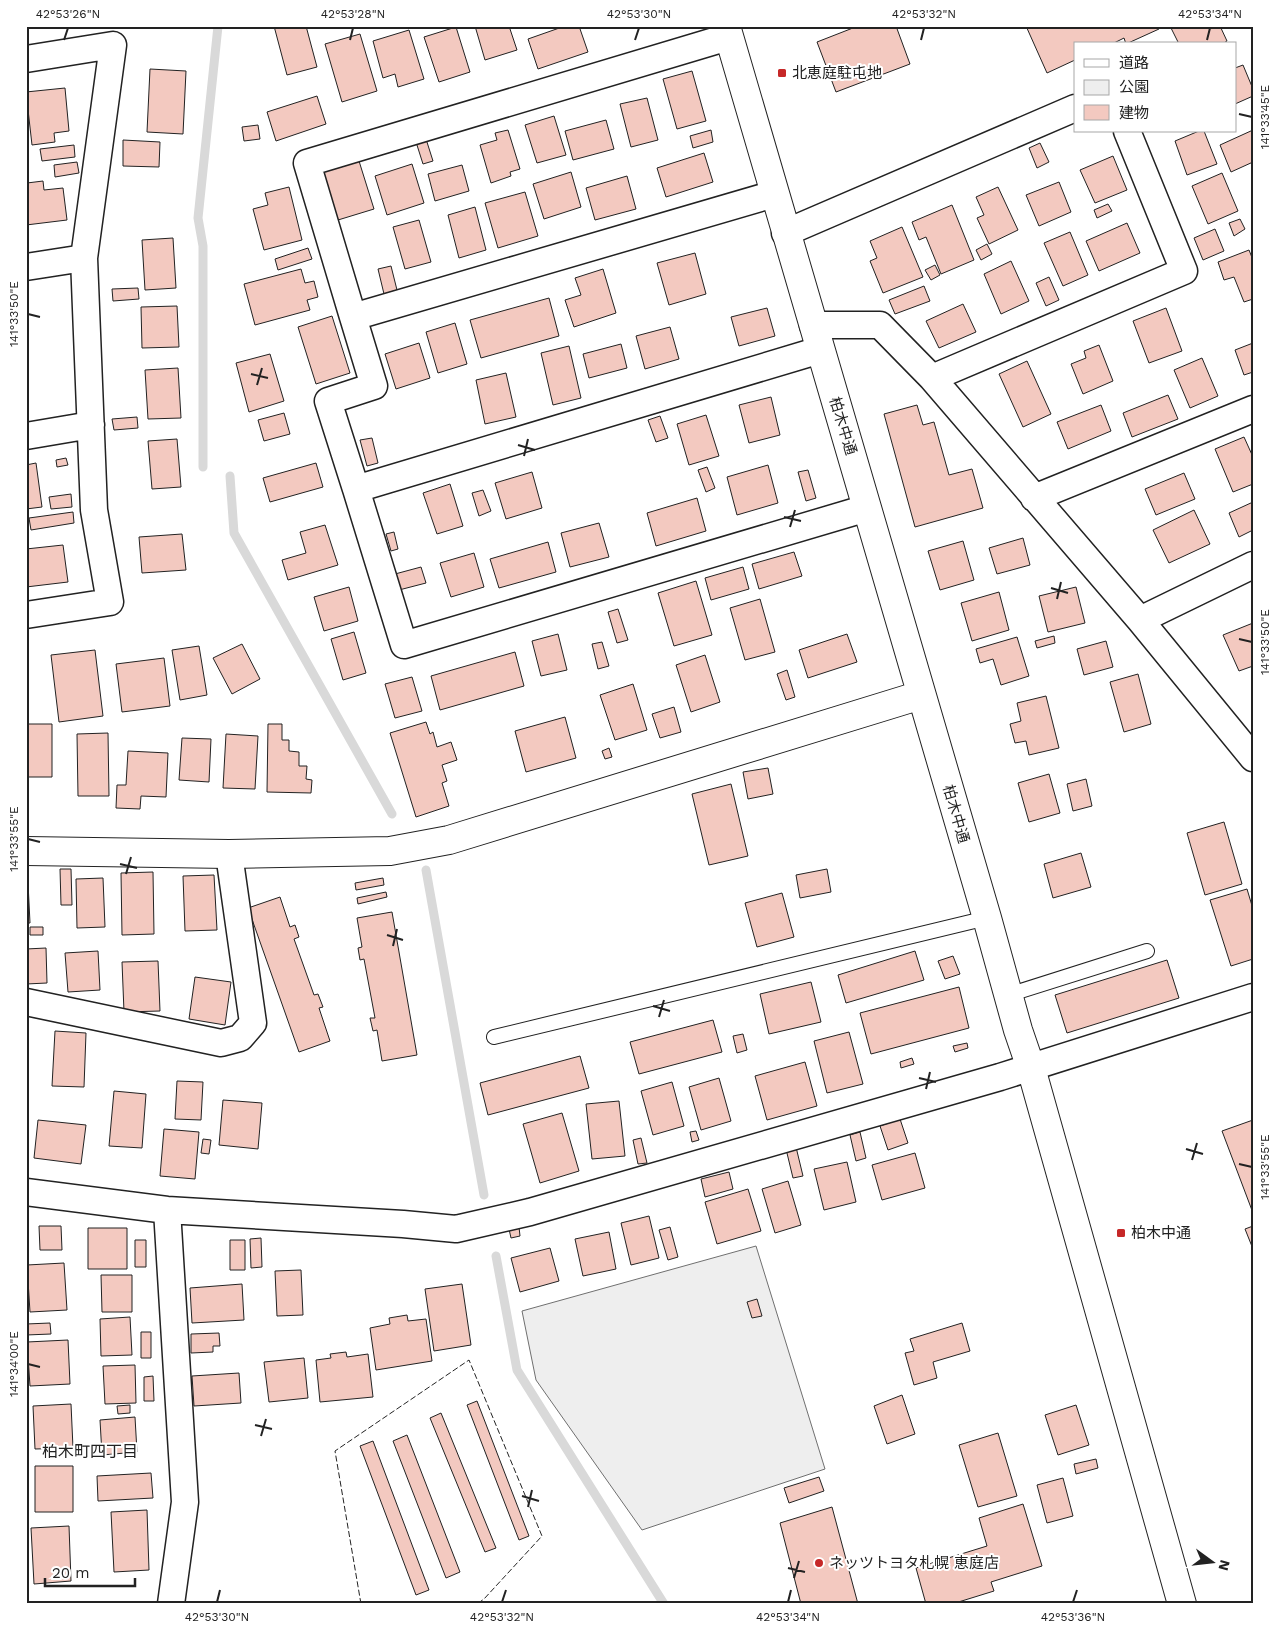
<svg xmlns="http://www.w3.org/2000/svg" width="1279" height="1630" font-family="'Work Sans','Noto Sans JP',sans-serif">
<rect width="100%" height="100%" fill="#fff"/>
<!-- green -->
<path fill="#eee" stroke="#6f6f6f" d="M756 1246 825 1469 642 1530 536 1380 522 1311Z"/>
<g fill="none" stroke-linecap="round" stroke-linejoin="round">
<!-- stream -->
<path stroke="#d9d9d9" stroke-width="9" d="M203 467V246L198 218 218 26
M230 476 234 533 392 814
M426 870 484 1195
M496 1256 517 1370 664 1604"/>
</g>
<!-- building -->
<path fill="#f3c9c0" stroke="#222" d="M274 26H306L317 67 287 75Z
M475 26H509L517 50 485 60Z
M565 26H579L588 52 538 69 528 39Z
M858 26H896L910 64 836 92 817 42Z
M1026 26H1158L1159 29 1126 44 1124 38 1112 44H1075V60L1047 73Z
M1175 26H1220L1227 41 1222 44H1179L1171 28Z
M456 27 470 72 439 82 424 37Z
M409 30 424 79 398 87 395 74 383 78 373 41Z
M360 34 377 91 342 102 325 44Z
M1243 65 1253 89V96L1235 104V68Z
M150 69 186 71 183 134 147 132Z
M692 71 706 121 677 129 663 79Z
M65 88 69 131 54 133 55 142 32 145 26 92Z
M317 96 326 124 276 141 267 112Z
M647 98 658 140 631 147 620 104Z
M554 116 566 155 537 163 525 125Z
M606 120 614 149 573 160 565 131Z
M258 125 260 139 244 141 242 127Z
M508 130 520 169 510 172 511 176 491 183 480 145 497 140 495 133Z
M711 130 713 142 693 148 690 136Z
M1253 130V162L1231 172 1220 145Z
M1199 131H1204L1217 164 1187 175 1175 141Z
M426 139 433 161 423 164 416 142Z
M123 140 160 142 159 167 123 166Z
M1040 143 1049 162 1037 168 1029 148Z
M74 145 75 157 42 161 40 149Z
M704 153 713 182 666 197 657 168Z
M1113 156 1127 190 1095 203 1080 170Z
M359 161 374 209 338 220 323 172Z
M77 162 79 173 55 177 54 165Z
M412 164 424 203 387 215 375 176Z
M462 165 469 191 435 201 428 174Z
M571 172 581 207 544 219 533 184Z
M1222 173 1238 211 1208 224 1192 186Z
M627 176 636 209 595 220 586 188Z
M43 181 44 190 63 188 67 220 26 225 27 183Z
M1059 182 1071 212 1039 226 1026 195Z
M289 187 302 240 264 250 253 209 268 205 265 193Z
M998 187 1018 230 989 244 977 218 984 215 976 197Z
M525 192 538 236 498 248 485 203Z
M1108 204 1112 211 1097 218 1094 210Z
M952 205 974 260 941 274 926 237 919 240 912 222Z
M475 207 486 250 459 258 448 215Z
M1240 219 1245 229 1234 236 1229 223Z
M419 220 431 262 405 269 393 227Z
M1127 223 1140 253 1099 271 1086 241Z
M902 227 923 277 883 293 870 261 877 258 870 241Z
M1215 229 1224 251 1203 260 1194 238Z
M1070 232 1088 275 1063 286 1044 243Z
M173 238 176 288 145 290 142 240Z
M987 244 992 254 981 260 976 250Z
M308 248 312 259 278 270 275 259Z
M1249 250 1253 260V299L1244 302 1234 277 1224 280 1218 262Z
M695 253 706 294 669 305 657 263Z
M1011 261 1029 301 1001 314 984 274Z
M935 265 940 275 931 280 925 270Z
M391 266 397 290 384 294 378 269Z
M301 269 305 283 314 281 318 297 307 300 310 310 255 325 244 284Z
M603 269 616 313 574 327 565 300 581 295 575 278Z
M1049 277 1059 300 1046 306 1036 283Z
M924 286 930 301 895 314 889 300Z
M138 288 139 299 113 301 112 289Z
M549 298 559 336 481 358 470 320Z
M963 304 976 332 939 348 926 321Z
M177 306 179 347 142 348 141 307Z
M767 308 775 336 739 346 731 317Z
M1166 308 1182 351 1149 363 1133 321Z
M332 316 350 373 316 384 298 327Z
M455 323 467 364 438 373 426 332Z
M670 327 679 359 645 369 636 336Z
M419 343 430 378 396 389 385 354Z
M1253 343V372L1244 375 1235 350Z
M621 344 627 368 589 378 583 354Z
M1099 345 1113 381 1083 394 1071 364 1086 358 1084 351Z
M569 346 581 398 553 405 541 353Z
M270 354 284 401 249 412 236 363Z
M1202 358 1218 396 1190 408 1174 370Z
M1027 361 1051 414 1023 427 999 374Z
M178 368 181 418 148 419 145 370Z
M506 373 516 417 485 424 476 380Z
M1168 395 1178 419 1132 437 1123 413Z
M771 397 780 435 749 443 739 405Z
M917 405 923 425 934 422 949 475 972 469 983 508 915 527 884 414Z
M1101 405 1111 431 1068 449 1057 422Z
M284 413 290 434 264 441 258 420Z
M706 415 719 456 689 465 677 424Z
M660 416 668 438 656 442 648 420Z
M137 417 138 428 114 430 112 419Z
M1244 437 1253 457V484L1233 492 1215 449Z
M372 438 378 463 367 466 360 440Z
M177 439 181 487 152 489 148 441Z
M66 458 68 465 57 467 56 460Z
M36 463 42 507 26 509V465Z
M316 463 323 487 270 502 263 478Z
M768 465 778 503 737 515 727 477Z
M707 467 715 488 706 492 698 470Z
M808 470 816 498 806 501 798 472Z
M532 472 542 508 506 519 495 483Z
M1184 473 1195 499 1156 515 1145 489Z
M450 484 463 526 437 534 423 493Z
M483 490 491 511 479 516 472 493Z
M71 494 72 507 51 509 49 497Z
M697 498 706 531 656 546 647 513Z
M1253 502V530L1239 537 1229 513Z
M1194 510 1210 544 1169 563 1153 530Z
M73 512 74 523 31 530 29 518Z
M599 523 609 557 570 567 561 533Z
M325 525 338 565 288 580 282 560 306 553 300 532Z
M394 532 398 549 391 551 386 534Z
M182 534 186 570 142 573 139 537Z
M1023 538 1030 565 997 574 989 548Z
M963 541 974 580 940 590 928 551Z
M548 542 556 572 499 588 490 559Z
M63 545 68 582 26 587V549Z
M794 552 802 576 759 589 752 564Z
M474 553 484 587 451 597 440 563Z
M421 567 426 583 399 590 395 574Z
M743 567 749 589 711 600 705 578Z
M696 581 712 635 674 646 658 593Z
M349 587 358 621 324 631 314 597Z
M1076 587 1085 623 1048 632 1039 596Z
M999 592 1009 630 972 641 961 603Z
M760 599 775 652 745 660 730 608Z
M618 609 628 640 617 643 608 612Z
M1253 623V666L1239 671 1223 635Z
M354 632 366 673 343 680 331 639Z
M558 634 567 670 541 676 532 641Z
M847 634 857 662 808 678 799 650Z
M1054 636 1055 643 1037 648 1035 641Z
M1017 637 1029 676 1001 685 993 659 980 663 976 649Z
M1106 641 1113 667 1084 675 1077 649Z
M602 642 609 666 598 669 592 644Z
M242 644 260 679 232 694 213 658Z
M199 646 207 695 180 700 172 650Z
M95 650 103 716 59 722 51 655Z
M515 652 524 686 440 710 431 676Z
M705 655 720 702 691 712 676 665Z
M164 658 170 706 122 712 116 664Z
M787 670 795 697 786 700 777 674Z
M1138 674 1151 724 1124 732 1110 682Z
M412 677 422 711 395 718 385 684Z
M633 684 647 730 615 740 600 695Z
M1046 696 1059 748 1029 755 1026 741 1015 743 1010 724 1021 721 1017 703Z
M674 707 681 732 660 738 652 714Z
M565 717 576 758 526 772 515 731Z
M426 722 430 734 433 732 437 747 451 742 457 760 442 765 447 781 442 783 449 806 416 817 390 733Z
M26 724H52V777H26Z
M268 724H282V740H289V751L299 752V766H307L306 779 312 780 311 793 267 792Z
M108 733 109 796H78L77 734Z
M226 734 258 736 255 789 223 788Z
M182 738 211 739 209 782 179 780Z
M609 748 612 757 605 759 602 751Z
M128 751 168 753 166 797 141 796 140 809 116 808 117 785H126Z
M768 768 773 794 748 799 743 772Z
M1049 774 1060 813 1029 822 1018 783Z
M1086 779 1092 806 1073 811 1067 784Z
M731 784 748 856 709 865 692 794Z
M1224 822 1242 884 1205 895 1187 833Z
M1081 853 1091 887 1053 898 1044 864Z
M60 869H71L72 905H61Z
M827 869 831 892 800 898 796 875Z
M153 872 154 934 122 935 121 873Z
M214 875 217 930 185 931 183 876Z
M103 878 105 927 77 928 76 879Z
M383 878 384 885 356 890 355 883Z
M26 883H28L30 923H26Z
M1247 889 1253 909V959L1231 966 1210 900Z
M386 892 387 897 358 904 357 898Z
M782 893 794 937 757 947 745 903Z
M280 897 290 927 295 925 299 937 294 939 314 995 318 994 323 1007 319 1008 330 1041 299 1052 248 908Z
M392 912 417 1055 382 1061 377 1030 373 1031 370 1018H375L364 959 360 960 358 948 362 947 357 918Z
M30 927H43V935H30Z
M46 948 47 983 26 984V949Z
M98 951 100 990 68 992 65 953Z
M915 951 924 980 846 1003 838 975Z
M953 956 960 974 945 979 938 961Z
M1167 960 1179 998 1067 1033 1055 995Z
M158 961 160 1011 124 1012 122 962Z
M195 977 231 982 225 1025 189 1019Z
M811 982 821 1022 769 1034 760 994Z
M959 987 969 1028 871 1054 860 1013Z
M713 1020 722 1052 639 1074 630 1042Z
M55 1031 86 1033 84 1087 52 1086Z
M849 1032 863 1084 827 1093 814 1041Z
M743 1034 747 1050 737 1053 733 1036Z
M967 1043 968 1048 955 1052 953 1046Z
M580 1056 589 1088 488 1115 480 1083Z
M912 1058 914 1064 901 1068 900 1062Z
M805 1062 817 1106 767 1120 755 1076Z
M719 1078 731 1121 701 1130 689 1087Z
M177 1081 203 1082 201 1120 175 1119Z
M672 1082 684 1126 653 1135 641 1091Z
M114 1091 146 1094 142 1148 109 1146Z
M223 1100 262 1103 258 1149 219 1145Z
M619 1101 625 1156 592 1159 586 1104Z
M562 1113 579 1171 540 1183 523 1124Z
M900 1119 908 1143 888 1150 880 1126Z
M38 1120 86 1125 81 1164 34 1158Z
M1253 1120V1213L1222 1131Z
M164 1129 199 1132 195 1179 160 1176Z
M696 1131 699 1140 692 1142 690 1132Z
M860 1132 866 1158 856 1161 850 1135Z
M641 1138 647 1163 638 1164 633 1140Z
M203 1139 211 1140 209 1154 201 1153Z
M796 1147 803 1176 793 1178 786 1149Z
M915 1153 925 1188 882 1200 872 1165Z
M847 1162 856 1202 824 1210 814 1169Z
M729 1172 733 1189 705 1197 701 1179Z
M788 1181 801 1225 775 1233 762 1189Z
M748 1189 761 1231 717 1244 705 1202Z
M649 1216 659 1258 631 1265 621 1223Z
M39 1226H61L62 1250H40Z
M1253 1226V1249L1245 1229Z
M519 1227 520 1236 511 1238 509 1229Z
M670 1227 678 1257 668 1260 659 1230Z
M88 1228H127V1269H88Z
M609 1232 616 1269 583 1276 575 1239Z
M261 1238 262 1267 251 1268 250 1239Z
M135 1240H146V1267H135Z
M230 1240H245V1270H230Z
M550 1248 559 1281 520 1292 511 1258Z
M64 1263 67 1310 30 1312 27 1265Z
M301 1270 303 1315 277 1316 275 1271Z
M101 1275H132V1312H102Z
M242 1284 244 1320 192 1323 190 1288Z
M462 1284 471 1345 434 1351 425 1289Z
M757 1299 762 1316 752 1318 747 1302Z
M407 1315 408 1321 426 1319 432 1361 376 1370 370 1328 390 1324 389 1318Z
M130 1317 132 1355 101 1356 100 1319Z
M50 1323 51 1334 26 1335V1324Z
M962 1323 970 1351 933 1362 937 1378 914 1385 905 1353 914 1351 910 1339Z
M141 1332H151V1358H141Z
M219 1333 220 1346H213V1352L191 1353V1334Z
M68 1340 70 1384 30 1386 27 1342Z
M346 1352 347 1357 368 1354 373 1397 320 1402 316 1360 331 1358 330 1354Z
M304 1358 308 1398 269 1402 264 1362Z
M135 1365 136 1403 105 1404 103 1366Z
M239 1373 241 1403 194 1406 192 1376Z
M153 1376 154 1401H144V1377Z
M902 1395 915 1434 887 1444 874 1406Z
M477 1401 529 1536 519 1540 467 1405Z
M71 1404 73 1448 35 1449 33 1406Z
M130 1405V1413L118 1414 117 1406Z
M1076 1405 1089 1445 1058 1455 1045 1415Z
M441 1413 496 1548 485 1552 430 1418Z
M135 1417 137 1452 102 1455 100 1420Z
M998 1433 1017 1496 978 1507 959 1445Z
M407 1435 460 1572 446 1578 393 1441Z
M373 1441 429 1590 416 1595 360 1446Z
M1096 1459 1098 1468 1076 1474 1074 1464Z
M35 1466H73V1512H35Z
M151 1473 153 1498 98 1501 97 1476Z
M819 1477 824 1491 789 1503 784 1488Z
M1063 1478 1073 1516 1047 1523 1037 1485Z
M1023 1504 1042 1566 991 1582 994 1591 952 1604H926L916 1568 987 1546 979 1518Z
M832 1507 858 1604H801L780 1523Z
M147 1510 149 1570 114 1572 111 1512Z
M69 1526 71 1581 34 1584 31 1528Z"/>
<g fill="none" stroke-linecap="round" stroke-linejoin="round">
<defs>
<path id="lane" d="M1008 995 1147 951
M494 1037 987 918"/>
<path id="street" d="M728 37 307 163 353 317 774 194
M26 59 113 45 84 258 94 510 110 602 26 615
M785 233 1075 108
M26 267 84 258
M353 317 374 386 328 401 356 489
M813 325H880L932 378 1140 620 1253 758
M820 350 356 489 404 645 867 508
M932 378 1184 271 1127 131
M26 436 91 425
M1034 498 1253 409
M1140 620 1253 565
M26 1002 221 1043 240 1038 253 1023 229 854
M26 1192 167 1210 403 1224 456 1229 530 1212 1000 1077 1253 997
M167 1210 185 1502 171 1604"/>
<path id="secondary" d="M726 26 987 918 1018 1030 1031 1068 1182 1604
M26 851 229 854 390 851 449 840 921 695"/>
</defs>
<!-- lane casing -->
<use href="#lane" stroke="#222" stroke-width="16"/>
<!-- street casing -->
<use href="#street" stroke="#222" stroke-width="29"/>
<!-- secondary casing -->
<use href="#secondary" stroke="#222" stroke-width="30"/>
<!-- lane -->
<use href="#lane" stroke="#fff" stroke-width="14"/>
<!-- street -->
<use href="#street" stroke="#fff" stroke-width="26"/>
<!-- secondary -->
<use href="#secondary" stroke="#fff" stroke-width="28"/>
<!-- fence -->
<path stroke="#222" stroke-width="1" stroke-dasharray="6 2.5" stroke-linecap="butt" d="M361 1604 335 1451 469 1360 542 1536 484 1599 477 1604"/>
</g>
<!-- ticks -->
<path fill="none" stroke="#222" stroke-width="2" d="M64 40 68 28M350 40 353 28M635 40 639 28M921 40 924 28M1207 40 1210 28M1239 114 1252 117M28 314 40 317M251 374 268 378M257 385 262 368M518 445 535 450M524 456 528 439M784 517 801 521M790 527 795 510M1051 588 1068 593M1057 599 1061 582M1239 639 1252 642M28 839 40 842M120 864 137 868M126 874 131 857M387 935 403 940M393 946 397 929M653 1006 670 1011M659 1017 664 1000M919 1078 936 1082M926 1089 930 1072M1186 1149 1203 1154M1192 1160 1197 1143M1239 1164 1252 1167M28 1364 40 1367M255 1425 272 1429M261 1436 266 1419M522 1496 539 1501M528 1507 532 1490M788 1568 805 1572M794 1578 799 1561M217 1602 220 1590M502 1602 506 1590M788 1602 791 1590M1073 1602 1077 1590"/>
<!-- markers -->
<g fill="#c62828" stroke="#fff" stroke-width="2">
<rect x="777" y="68" width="10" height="10" rx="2.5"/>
<rect x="1116" y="1228" width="10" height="10" rx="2.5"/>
<circle cx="819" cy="1563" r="5"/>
</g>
<g text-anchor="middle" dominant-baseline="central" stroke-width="4" stroke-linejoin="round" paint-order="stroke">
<!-- poi labels -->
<g font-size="15" fill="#222" stroke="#fff" text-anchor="start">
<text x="792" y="73">北恵庭駐屯地</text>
<text x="1131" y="1233">柏木中通</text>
<text x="829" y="1563">ネッツトヨタ札幌 恵庭店</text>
</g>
<!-- street labels -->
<g font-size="15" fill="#222" stroke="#fff">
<text transform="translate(843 426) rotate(73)">柏木中通</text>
<text transform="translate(956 814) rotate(74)">柏木中通</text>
</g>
<!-- neighbourhood labels -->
<g font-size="16" fill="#222" stroke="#fff">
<text x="90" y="1451">柏木町四丁目</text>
</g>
</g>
<!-- border -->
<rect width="1279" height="1630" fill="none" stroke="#ffffff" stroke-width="55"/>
<!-- legend -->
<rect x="1074" y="42" width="162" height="90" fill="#ffffff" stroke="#a7a7a7"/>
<rect x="1084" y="59" width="25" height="8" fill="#ffffff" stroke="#a7a7a7"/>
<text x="1119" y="68" font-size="15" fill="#222222">道路</text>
<rect x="1084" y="80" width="25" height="15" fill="#eeeeee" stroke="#a7a7a7"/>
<text x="1119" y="92" font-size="15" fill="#222222">公園</text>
<rect x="1084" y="105" width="25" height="15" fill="#f3c9c0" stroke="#a7a7a7"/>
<text x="1119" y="118" font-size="15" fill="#222222">建物</text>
<!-- north arrow -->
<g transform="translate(1212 1562) rotate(105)" stroke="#ffffff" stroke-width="4" paint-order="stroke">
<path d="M0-4L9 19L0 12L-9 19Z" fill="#222222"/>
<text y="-8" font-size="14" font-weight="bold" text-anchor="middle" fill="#222222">N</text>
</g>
<!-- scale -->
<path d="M45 1578v8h90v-8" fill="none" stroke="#222222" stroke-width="2.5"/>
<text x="52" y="1578" font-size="15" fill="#222222" stroke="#ffffff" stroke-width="4" paint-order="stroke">20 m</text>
<rect x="28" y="28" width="1224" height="1574" fill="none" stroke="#222" stroke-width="2"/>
<g font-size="12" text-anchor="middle" fill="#222">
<text x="68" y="18">42°53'26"N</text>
<text x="353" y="18">42°53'28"N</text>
<text x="639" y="18">42°53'30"N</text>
<text x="924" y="18">42°53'32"N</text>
<text x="1210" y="18">42°53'34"N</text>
<text transform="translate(1265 117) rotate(-90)" y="4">141°33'45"E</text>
<text transform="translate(14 314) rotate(-90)" y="4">141°33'50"E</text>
<text transform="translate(1265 642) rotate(-90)" y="4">141°33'50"E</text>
<text transform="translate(14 839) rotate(-90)" y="4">141°33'55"E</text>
<text transform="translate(1265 1167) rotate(-90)" y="4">141°33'55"E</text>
<text transform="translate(14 1364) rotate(-90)" y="4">141°34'00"E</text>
<text x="217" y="1621">42°53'30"N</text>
<text x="502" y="1621">42°53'32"N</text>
<text x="788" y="1621">42°53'34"N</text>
<text x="1073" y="1621">42°53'36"N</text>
</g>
</svg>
